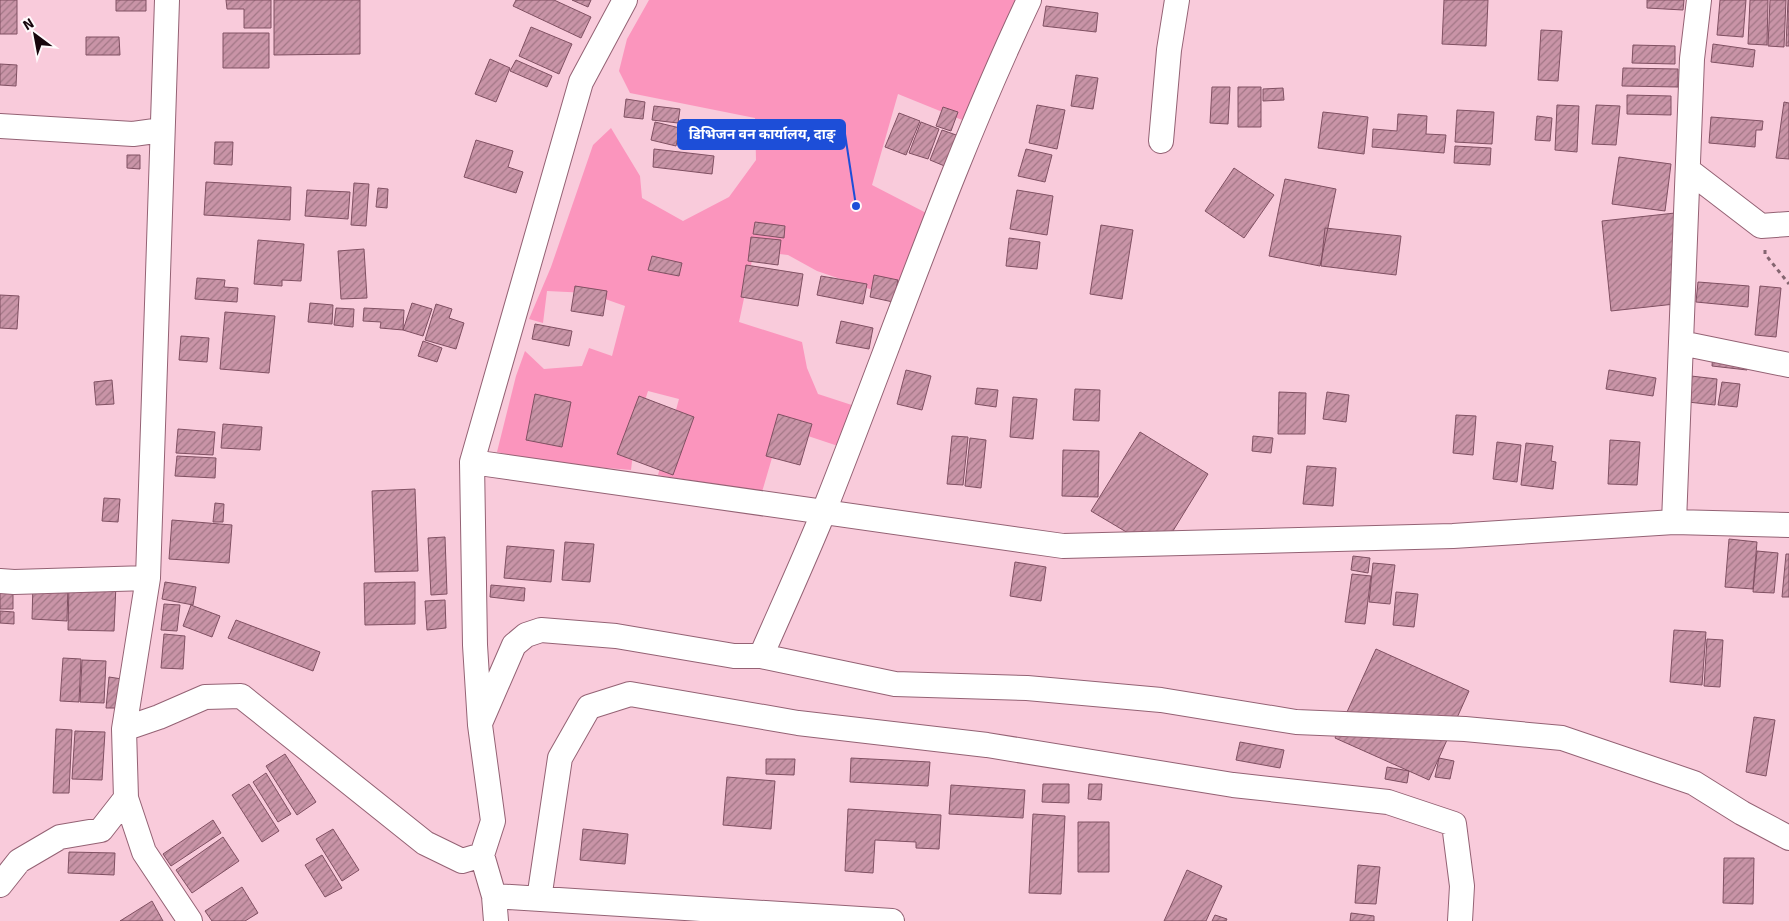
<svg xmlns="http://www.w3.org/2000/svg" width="1789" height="921" font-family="Signika,'Noto Sans Devanagari',sans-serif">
<defs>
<pattern id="building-hatch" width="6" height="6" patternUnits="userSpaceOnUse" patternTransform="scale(1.25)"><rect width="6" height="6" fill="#c994a7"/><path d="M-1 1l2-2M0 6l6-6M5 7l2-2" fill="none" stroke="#a27786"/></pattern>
</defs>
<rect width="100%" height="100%" fill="#f9cbdb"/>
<!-- grass -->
<path fill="#fb95bd" d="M649 0H1028L977 126 898 94 872 185 934 217 899 299 817 271 788 255 754 251 739 322 802 342 807 368 818 394 861 408 838 446 781 427 762 492 658 475 679 399 648 391 636 428 631 470 545 463 497 452 516 376 525 351 544 369 582 366 589 348 612 356 625 306 588 293 547 291 543 323 529 319 551 267 593 145 611 128 640 176 642 198 683 221 729 197 756 160 755 118 630 93 619 71 627 39Z"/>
<!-- building -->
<path fill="url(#building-hatch)" stroke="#805062" d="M0 0H17V34H0Z
M116 0H146V11H116Z
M226 0H271V28H244V9H227Z
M274 0H360V54L274 55Z
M516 0H554L591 17 581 38 513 6Z
M572 0H591L588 7Z
M1444 0H1488L1486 46 1442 44Z
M1647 0H1684L1683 10 1647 8Z
M1720 0H1746L1743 37 1717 35Z
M1750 0H1768L1767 45 1748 44Z
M1770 0H1786L1784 47 1768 46Z
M1788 0H1789V46H1786Z
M1046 6 1098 13 1096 32 1043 26Z
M531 27 572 44 559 74 519 56Z
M1541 30 1562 31 1558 81 1538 80Z
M223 33H269V68H223Z
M86 37H119L120 55H86Z
M1713 44 1755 50 1753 67 1711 62Z
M1633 45 1675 46V64L1632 63Z
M490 59 510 68 496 102 475 94Z
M516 60 552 76 547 87 510 71Z
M0 64 17 65 16 86 0 85Z
M1623 68 1678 69V87L1622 86Z
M1076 75 1098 78 1093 109 1071 106Z
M1212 87H1230L1228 124 1210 123Z
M1238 87H1261V127H1238Z
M1283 88 1284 100 1263 101V89Z
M1627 95 1671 96V115L1627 114Z
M626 99 645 102 643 119 624 117Z
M1784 102 1789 103V159L1776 158Z
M1037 105 1065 110 1057 149 1029 143Z
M1557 105 1579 106 1577 152 1555 150Z
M1596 105 1620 106 1616 145 1592 144Z
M654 106 680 109 678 123 652 120Z
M943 107 958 112 951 131 936 126Z
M1457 110 1494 112 1492 144 1455 142Z
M1323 112 1368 117 1364 154 1318 148Z
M899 113 920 121 906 155 885 147Z
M1398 114 1427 116 1426 134 1446 135 1444 153 1372 147 1373 129 1397 131Z
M1537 116 1552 118 1550 141 1535 140Z
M1711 117 1763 121 1762 130H1756L1755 147 1709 143Z
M655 122 680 128 676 146 651 140Z
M921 122 939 129 928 159 909 153Z
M942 130 959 136 947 167 930 160Z
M476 140 513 151 508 167 523 172 516 193 464 177Z
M215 142H233L232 165 214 164Z
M1455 146 1491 148 1490 165 1454 163Z
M654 149 714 156 712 174 653 167Z
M1026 149 1052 155 1045 182 1018 176Z
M127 155H140V169L127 168Z
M1619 157 1671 164 1665 211 1612 204Z
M1234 168 1274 195 1244 238 1205 211Z
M1285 179 1336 189 1320 266 1269 256Z
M206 182 291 187 290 220 204 215Z
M354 183 369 184 366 226 351 225Z
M378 188 388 189 387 208 376 207Z
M307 190 350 192 348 219 305 216Z
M1017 190 1053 196 1047 235 1010 229Z
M1675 213 1684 303 1611 311 1602 221Z
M755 222 785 226 784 238 753 234Z
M1101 225 1133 230 1122 299 1090 294Z
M1325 228 1401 236 1396 275 1321 266Z
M751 237 781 240 778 265 748 261Z
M1009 238 1040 242 1037 269 1006 266Z
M258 240 304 244 301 281 282 280V286L254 284Z
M364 249 367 298 341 299 338 251Z
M652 256 682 263 679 276 648 270Z
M746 265 803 274 798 306 741 297Z
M874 275 898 280 893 302 870 297Z
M821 276 867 284 863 304 817 295Z
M197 278 225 280 224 287 238 288 237 302 195 299Z
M1698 282 1749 286 1748 307 1696 302Z
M575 286 607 291 603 316 571 311Z
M1760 286 1781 288 1776 337 1755 335Z
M0 295 19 296 17 329 0 328Z
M310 303 333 305 332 324 308 322Z
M412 303 432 309 423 336 403 330Z
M436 304 452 309 449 318 464 323 456 349 425 340Z
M336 308 354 309 353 327 334 325Z
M364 308 404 310 403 330 380 328 381 322 363 321Z
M225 312 275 316 269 373 220 369Z
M841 321 873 328 869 349 836 343Z
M535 324 572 331 569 346 532 339Z
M181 336 209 338 207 362 179 360Z
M423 341 442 348 437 362 418 356Z
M1713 351 1749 355 1747 370 1712 366Z
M906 370 931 376 922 410 897 404Z
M1609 370 1656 378 1653 396 1606 389Z
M1691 376 1717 379 1715 405 1688 402Z
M112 380 114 404 96 405 94 382Z
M1722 382 1740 384 1737 407 1718 405Z
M977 388 998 390 996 407 975 404Z
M1075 389 1100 390 1099 421 1073 420Z
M1279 392 1306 393 1305 434H1278Z
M1327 392 1349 395 1346 422 1323 419Z
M535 394 571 402 562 447 526 440Z
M639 396 694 417 673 475 617 454Z
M1013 397 1037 399 1033 439 1010 437Z
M778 414 812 424 800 465 766 456Z
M1456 415 1476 416 1473 455 1453 453Z
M223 424 262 427 260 450 221 448Z
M178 429 215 432 213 455 176 453Z
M1140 432 1208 474 1160 552 1091 511Z
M952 436 968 437 963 485 947 484Z
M1253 436 1273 438 1271 453 1252 451Z
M970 438 986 440 981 488 965 486Z
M1610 440 1640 442 1637 485 1608 484Z
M1497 442 1521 445 1517 482 1493 479Z
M1526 443 1553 446 1551 461 1556 462 1553 489 1521 485Z
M1063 450 1099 451 1098 497 1062 496Z
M177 456 216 458 215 478 175 476Z
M1307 466 1336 468 1333 506 1303 504Z
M415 489 418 571 375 572 372 491Z
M104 498 120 499 118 522 102 521Z
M215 503 224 504 223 522H213Z
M172 520 232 525 229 563 169 559Z
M445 537 447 594 431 595 428 538Z
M1729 539 1757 542 1753 589 1725 587Z
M565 542 594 544 590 582 562 580Z
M507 546 554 550 551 582 504 578Z
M1757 551 1778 553 1774 593 1753 592Z
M1786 554H1789V597H1782Z
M1353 556 1370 558 1368 573 1351 570Z
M1015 562 1046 567 1041 601 1010 596Z
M1373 563 1395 565 1390 604 1369 602Z
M1352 574 1371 576 1365 624 1345 622Z
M0 578H13V609H0Z
M165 582 196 587 193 605 162 599Z
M415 582V624L365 625 364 583Z
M33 583 68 584 67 621 32 619Z
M69 583 116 584 114 631 68 630Z
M491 585 525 588 524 601 490 597Z
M1396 592 1418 594 1414 627 1393 625Z
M445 600 446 628 427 630 425 601Z
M164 604 180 605 177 631 161 630Z
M191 605 220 616 212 637 183 626Z
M0 611 14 612V624L0 623Z
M236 620 320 652 313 671 228 638Z
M1674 630 1706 632 1702 685 1670 682Z
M164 634 185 636 183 669 161 668Z
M1707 639 1723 640 1720 687 1704 686Z
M1376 649 1469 691 1429 780 1335 738Z
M63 658 81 659 79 702 60 701Z
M82 660 106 661 104 703 80 702Z
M109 677 122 679 120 708H106Z
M1754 717 1775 720 1766 776 1746 772Z
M56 729 72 730 69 793H53Z
M75 731 105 732 102 780 72 779Z
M1240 742 1284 750 1280 768 1236 760Z
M285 754 316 802 297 815 266 766Z
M851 758 930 762 928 786 850 782Z
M1439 758 1454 761 1450 779 1435 777Z
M766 759H795L794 775 766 774Z
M1387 767 1409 771 1407 783 1385 779Z
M266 773 291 814 278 822 253 782Z
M727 777 775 781 771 829 723 825Z
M249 784 279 831 262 842 232 795Z
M1043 784H1069V803L1042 802Z
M1089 784H1102L1101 800 1088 799Z
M951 785 1025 790 1023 818 949 814Z
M848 809 941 815 939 849 916 848V842L875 840 873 873 845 871Z
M1033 814 1065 816 1061 894 1029 893Z
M213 820 221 833 171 866 163 854Z
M1078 822H1109V872H1078Z
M333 829 359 870 342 881 316 839Z
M583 829 628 834 625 864 580 860Z
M223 837 239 861 192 893 176 870Z
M69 852 115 853 114 875 68 873Z
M322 855 342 888 325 897 305 865Z
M1724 858H1754L1753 904 1723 903Z
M1358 865 1380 867 1376 904 1355 903Z
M1187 870 1222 886 1206 921H1164Z
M242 887 258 913 245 921H212L205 911Z
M152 901 163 921H120Z
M1351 913 1374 916V921H1350Z
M1215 915 1227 919 1226 921H1212Z"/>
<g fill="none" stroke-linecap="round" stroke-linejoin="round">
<defs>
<path id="minor" d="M167 0 148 578 124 729 126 798 144 852 190 921
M0 126 133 134 162 130
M1161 141 1169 50 1177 0
M1688 170 1761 226 1789 224
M1681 343 1789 365
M472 462 1063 546 1453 536 1674 522 1789 525
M1674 522 1692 59 1699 0
M0 581 14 582 148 578
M761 656 895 684 1027 688 1161 700 1296 722 1465 729 1562 738 1694 783 1742 813 1789 838
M481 721 514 645 526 635 541 630 616 636 734 656H761C782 608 804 560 824 511 892 340 950 167 1029 0
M124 729 159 717 205 697 241 696 425 843 462 861 482 855 493 821 480 725 475 645 472 462 581 82 625 0
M482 855 494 896 892 921
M0 885 19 861 60 837 101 830 126 798
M494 896 496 921
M539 899 560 758 589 707 630 694 798 723 987 745 1233 785 1388 802 1454 824 1462 886 1460 921"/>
</defs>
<!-- minor casing -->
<use href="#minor" stroke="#946274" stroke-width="26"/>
<!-- path -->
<path stroke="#846570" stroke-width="3" stroke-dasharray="4 4" stroke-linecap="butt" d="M1765 250V254L1789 284"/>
<!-- minor -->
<use href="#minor" stroke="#fff" stroke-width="24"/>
</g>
<!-- callouts -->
<path fill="none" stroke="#1d4ed8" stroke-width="2" d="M856 206L845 134"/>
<circle fill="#1d4ed8" stroke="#fff9fb" stroke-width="2" cx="856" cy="206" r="5"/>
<rect fill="#1d4ed8" stroke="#1d4ed8" stroke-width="2" x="678" y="120" width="167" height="29" rx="5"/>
<g font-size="14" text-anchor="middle" font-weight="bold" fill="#fff">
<text x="762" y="139">डिभिजन वन कार्यालय, दाङ्</text>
</g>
<!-- north arrow -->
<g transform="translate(35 35) rotate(328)" stroke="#fff9fb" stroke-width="4" paint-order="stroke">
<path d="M0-4L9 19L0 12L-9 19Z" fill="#17060c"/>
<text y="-8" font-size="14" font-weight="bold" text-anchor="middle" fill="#17060c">N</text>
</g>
</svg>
